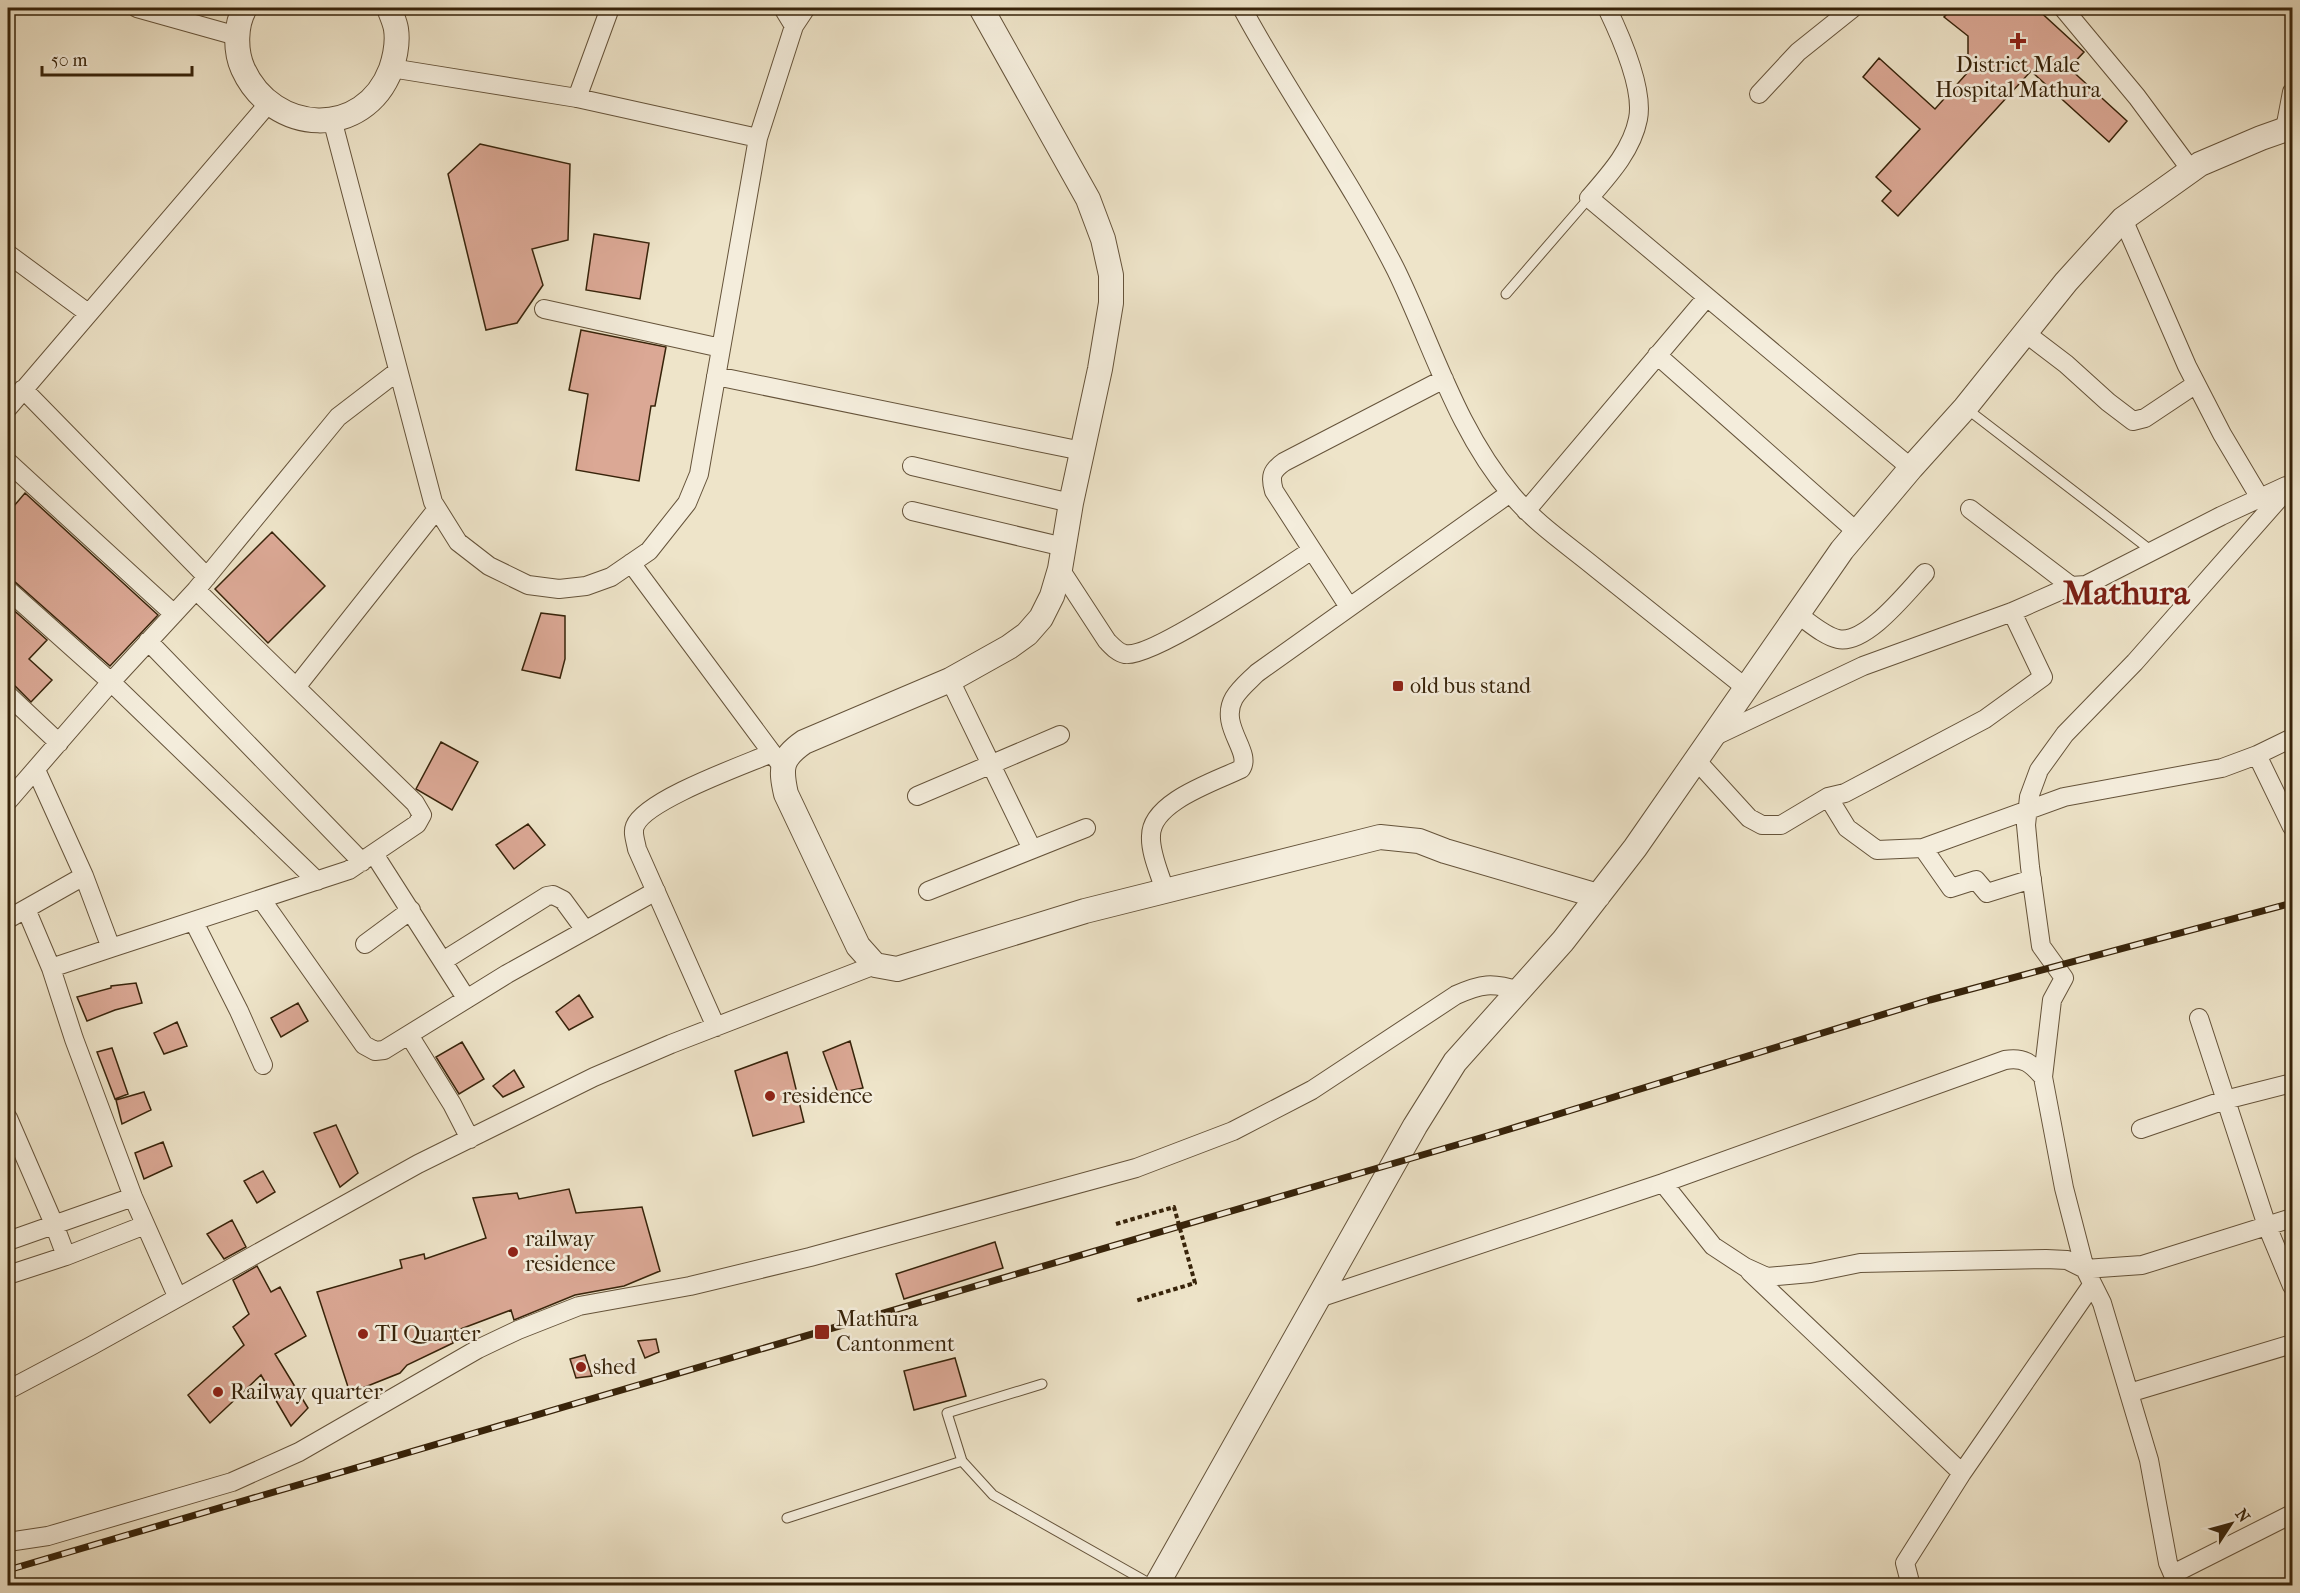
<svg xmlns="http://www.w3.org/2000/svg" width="2300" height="1593" font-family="'IM FELL French Canon',serif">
<rect width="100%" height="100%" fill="#eee4c9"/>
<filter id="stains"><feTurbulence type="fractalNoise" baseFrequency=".00333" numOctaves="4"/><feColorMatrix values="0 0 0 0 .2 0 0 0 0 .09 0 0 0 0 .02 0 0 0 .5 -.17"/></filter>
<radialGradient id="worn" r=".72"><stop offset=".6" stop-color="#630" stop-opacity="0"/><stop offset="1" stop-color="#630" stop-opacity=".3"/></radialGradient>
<!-- building -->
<path fill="#dba895" stroke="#37230a" stroke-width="1.5" d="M1953 8H2036L2084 52 2069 68 2127 121 2109 142 2031 71 1898 216 1882 201 1891 191 1876 177 1920 129 1863 77 1879 58 1935 109 1968 72V36L1944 17Z
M480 144 570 164 568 240 532 249 543 285 517 323 486 330 448 174Z
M594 234 649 243 640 299 586 290Z
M581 330 666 347 655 406H651L639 481 576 470 588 394 569 390Z
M25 493 158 615 110 666 15 582 8 579V513Z
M272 532 325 586 268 643 215 589Z
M8 605 47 640 29 659 52 680 31 702 15 686 8 684Z
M541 613 565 616V659L560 678 522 670Z
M441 742 478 762 452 810 416 789Z
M528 824 545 845 514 869 496 845Z
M136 983 142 1003 115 1010 87 1021 77 997 111 988V986Z
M579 995 593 1017 569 1030 556 1012Z
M298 1003 308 1021 281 1037 271 1018Z
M177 1022 187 1046 164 1054 154 1033Z
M850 1041 863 1088 838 1093 823 1052Z
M462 1042 484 1079 459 1094 436 1057Z
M112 1048 128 1094 115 1099 97 1052Z
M787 1052 804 1122 753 1136 735 1071Z
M514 1070 524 1087 503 1097 493 1086Z
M144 1092 151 1110 122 1124 116 1100Z
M336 1125 358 1173 340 1187 314 1133Z
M163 1142 172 1166 144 1179 135 1153Z
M263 1171 275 1192 257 1203 244 1181Z
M569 1189 576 1213 642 1207 660 1271 624 1286 575 1295 514 1320 511 1310 450 1333 453 1343 407 1365 400 1373 350 1393 317 1292 402 1268 400 1260 424 1254 425 1259 486 1238 473 1198 517 1193 519 1199Z
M232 1220 246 1247 224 1259 207 1234Z
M995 1242 1003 1268 904 1299 896 1274Z
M257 1266 271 1292 280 1287 306 1336 275 1354 308 1408 291 1426 261 1375 210 1423 188 1395 244 1345 233 1327 249 1314 233 1280Z
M656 1339 659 1352 645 1358 638 1341Z
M585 1355 592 1376 576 1378 570 1359Z
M955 1358 966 1396 914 1410 904 1371Z"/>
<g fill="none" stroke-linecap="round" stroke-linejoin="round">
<defs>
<path id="service" d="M1506 294 1589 198
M1967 409 2153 552
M1042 1384 947 1413 962 1461 993 1495 1154 1586
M787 1518 962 1461"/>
<path id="minor" d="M137 8 237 36
M783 8 794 26
M1242 8C1290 97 1350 179 1396 270 1433 346 1456 429 1512 495 1536 524 1568 545 1597 569 1647 609 1696 648 1746 688
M1607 8C1620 35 1644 89 1638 119 1632 150 1609 175 1589 198L1911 468
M2063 8 2137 97 2191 170
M391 68 577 98 758 138
M1759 94 1798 52 1853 8
M577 98 610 8
M332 119 433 502 458 542 489 566 528 585 559 589 586 586 611 577 649 551 687 503 699 474 758 138 794 26 806 8
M2285 129 2292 92
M2123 219 2187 366 2222 434 2260 498
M8 254 88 313
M544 309 721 348
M2024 332 2066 364 2108 402 2133 421 2145 418 2196 384
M1657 355 1857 532
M716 376 1082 451
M23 389 207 577
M8 408 268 104
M8 462 174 614
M912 466 1071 503
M1970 509 2071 586
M912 511 1064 547
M1526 511 1707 297
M631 563 778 761
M1060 569 1107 641C1112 646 1118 653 1125 654 1152 659 1283 569 1312 550
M8 590 111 682 317 881
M1349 607 1274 491C1270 477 1271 471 1284 462L1444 379
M1797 614C1809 622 1824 636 1838 639 1866 645 1907 592 1925 573
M148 641 362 862
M950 680 1032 849
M297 686 437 509
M8 695 59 743
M1713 737 1863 666 2012 612 2071 586 2086 585 2221 516 2286 486
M2257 755 2292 827
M1696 760 1749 818 1762 825H1781L1828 797 1845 793 1985 719 2043 677 2012 612
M36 770 84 876 111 948 349 870 417 824 422 815 415 803 196 590
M917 796 1060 735
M1828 797 1847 828 1877 850 1923 848 2064 797 2222 768 2257 755 2292 738
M8 801 111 682 196 590 338 417 398 371
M1923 848 1951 888 1976 880 1987 893 2032 879
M374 854 466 998
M928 891 1086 828
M1165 891C1160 874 1150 853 1151 836 1151 802 1214 782 1241 769 1253 752 1218 726 1234 698 1240 688 1249 681 1257 673L1510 493
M261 899 364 1045 375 1051 384 1050 507 974 656 891
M26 909 51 968 74 1039 133 1197 177 1296
M8 919 84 876
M194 922 239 1011 263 1065
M365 944 411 910
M443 961 547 896 553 895 563 900 585 930
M51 968 111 948
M2199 1018 2267 1226 2292 1286
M716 1027 637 849C636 842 632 833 635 826 645 800 744 765 772 753
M409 1035 452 1104 470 1139
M2043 1077 2052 1000 2064 978 2041 946 2030 867 2026 825 2029 797 2039 770 2065 734 2135 662 2291 485
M8 1118 54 1224 66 1256
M2141 1129 2225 1100 2292 1083
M1663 1183 1713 1246 1745 1267 1767 1277 1811 1273 1860 1263 2046 1259 2067 1260 2085 1269 2142 1265 2292 1218
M8 1241 133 1197
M1750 1272 1962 1473
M8 1275 66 1256 145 1225
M1319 1298 1663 1183 2005 1060C2024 1057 2031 1063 2043 1077L2064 1188 2085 1269 2102 1303 2149 1460 2168 1563 2178 1586
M8 1390 91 1346 418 1164 594 1077 671 1044 875 965
M2129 1393 2292 1344
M8 1542 48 1536 232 1482 299 1452 478 1349 518 1330 579 1306 690 1286 810 1257 1136 1168 1233 1131 1312 1090 1456 995C1481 984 1492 982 1519 991
M2173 1574 2292 1514
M1911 1586 1905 1563 1962 1473 2092 1285"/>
<path id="tertiary" d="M245 8C235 25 235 51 243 69 273 135 364 140 391 69 395 57 398 42 396 29 395 22 391 14 389 8
M981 8 1088 199 1103 239 1111 275V303L1100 369 1071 503 1060 569 1052 596 1041 618 1027 634 1009 647 950 680 804 742C781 758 780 767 786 794L858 946 875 965 897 969 1085 911 1380 837 1419 841 1445 851 1598 896
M1156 1586 1415 1126 1455 1062 1563 941 1635 848 1842 550 1911 468 1965 408 2066 282 2123 219 2200 164 2261 138 2292 127"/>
</defs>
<!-- service casing -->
<use href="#service" stroke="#65533a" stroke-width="11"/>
<!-- minor casing -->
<use href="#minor" stroke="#65533a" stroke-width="20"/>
<!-- tertiary casing -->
<use href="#tertiary" stroke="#65533a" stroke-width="26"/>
<!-- service -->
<use href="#service" stroke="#f4eddc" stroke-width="9"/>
<!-- minor -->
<use href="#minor" stroke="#f4eddc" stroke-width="18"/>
<!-- tertiary -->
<use href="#tertiary" stroke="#f4eddc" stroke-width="24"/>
<defs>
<path id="rail" d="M8 1570 1487 1136 1930 1000 2292 903"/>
</defs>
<!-- rail casing -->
<use href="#rail" stroke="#37230a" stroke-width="7"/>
<!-- rail -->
<use href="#rail" stroke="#f4eddc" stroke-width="4.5" stroke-dasharray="14" stroke-linecap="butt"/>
<!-- path-bridge -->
<path stroke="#37230a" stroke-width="4" stroke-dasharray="4.5 3" stroke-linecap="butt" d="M1116 1224 1174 1207 1195 1283 1135 1301"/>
</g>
<!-- markers -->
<g fill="#8f2418" stroke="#f4eddc" stroke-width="2">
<path d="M2015 32h6v6h6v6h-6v6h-6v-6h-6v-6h6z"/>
<rect x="1392" y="680" width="12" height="12" rx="3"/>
<circle cx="770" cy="1096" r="6"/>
<circle cx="513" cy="1252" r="6"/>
<rect x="814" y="1324" width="16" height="16" rx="3"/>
<circle cx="363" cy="1334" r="6"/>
<circle cx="581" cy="1367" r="6"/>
<circle cx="218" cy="1392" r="6"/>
</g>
<g text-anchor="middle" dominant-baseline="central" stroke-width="5" stroke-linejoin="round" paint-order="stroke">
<!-- poi labels -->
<g font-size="22" fill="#37230a" stroke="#f4eddc" text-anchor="start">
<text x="2018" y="65" text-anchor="middle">District Male<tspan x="2018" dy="25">Hospital Mathura</tspan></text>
<text x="1410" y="686">old bus stand</text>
<text x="782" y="1096">residence</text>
<text x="525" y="1239">railway<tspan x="525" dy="25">residence</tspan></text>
<text x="836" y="1319">Mathura<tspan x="836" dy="25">Cantonment</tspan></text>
<text x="375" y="1334">TI Quarter</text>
<text x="593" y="1367">shed</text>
<text x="230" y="1392">Railway quarter</text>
</g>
<!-- town labels -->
<g font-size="34" font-weight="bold" fill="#7a1f14" stroke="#f4eddc">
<text x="2126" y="593">Mathura</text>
</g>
</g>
<!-- margin -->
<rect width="2300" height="1593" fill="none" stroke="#eee4c9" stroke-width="30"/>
<rect x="9" y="9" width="2282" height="1575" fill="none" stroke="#37230a" stroke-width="3"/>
<rect x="15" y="15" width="2270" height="1563" fill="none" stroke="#37230a" stroke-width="1.5"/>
<!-- north arrow -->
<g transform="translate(2231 1524) rotate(54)" stroke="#f4eddc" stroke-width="4.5" paint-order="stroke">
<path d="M0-4.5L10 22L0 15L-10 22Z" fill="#37230a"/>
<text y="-9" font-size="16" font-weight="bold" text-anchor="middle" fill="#37230a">N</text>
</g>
<!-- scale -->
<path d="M42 66v9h150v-9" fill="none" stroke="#37230a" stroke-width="3"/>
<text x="51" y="66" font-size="18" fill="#37230a" stroke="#f4eddc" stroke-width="4.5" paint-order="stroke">50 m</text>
<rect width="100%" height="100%" filter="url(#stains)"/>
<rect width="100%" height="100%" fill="url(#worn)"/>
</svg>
